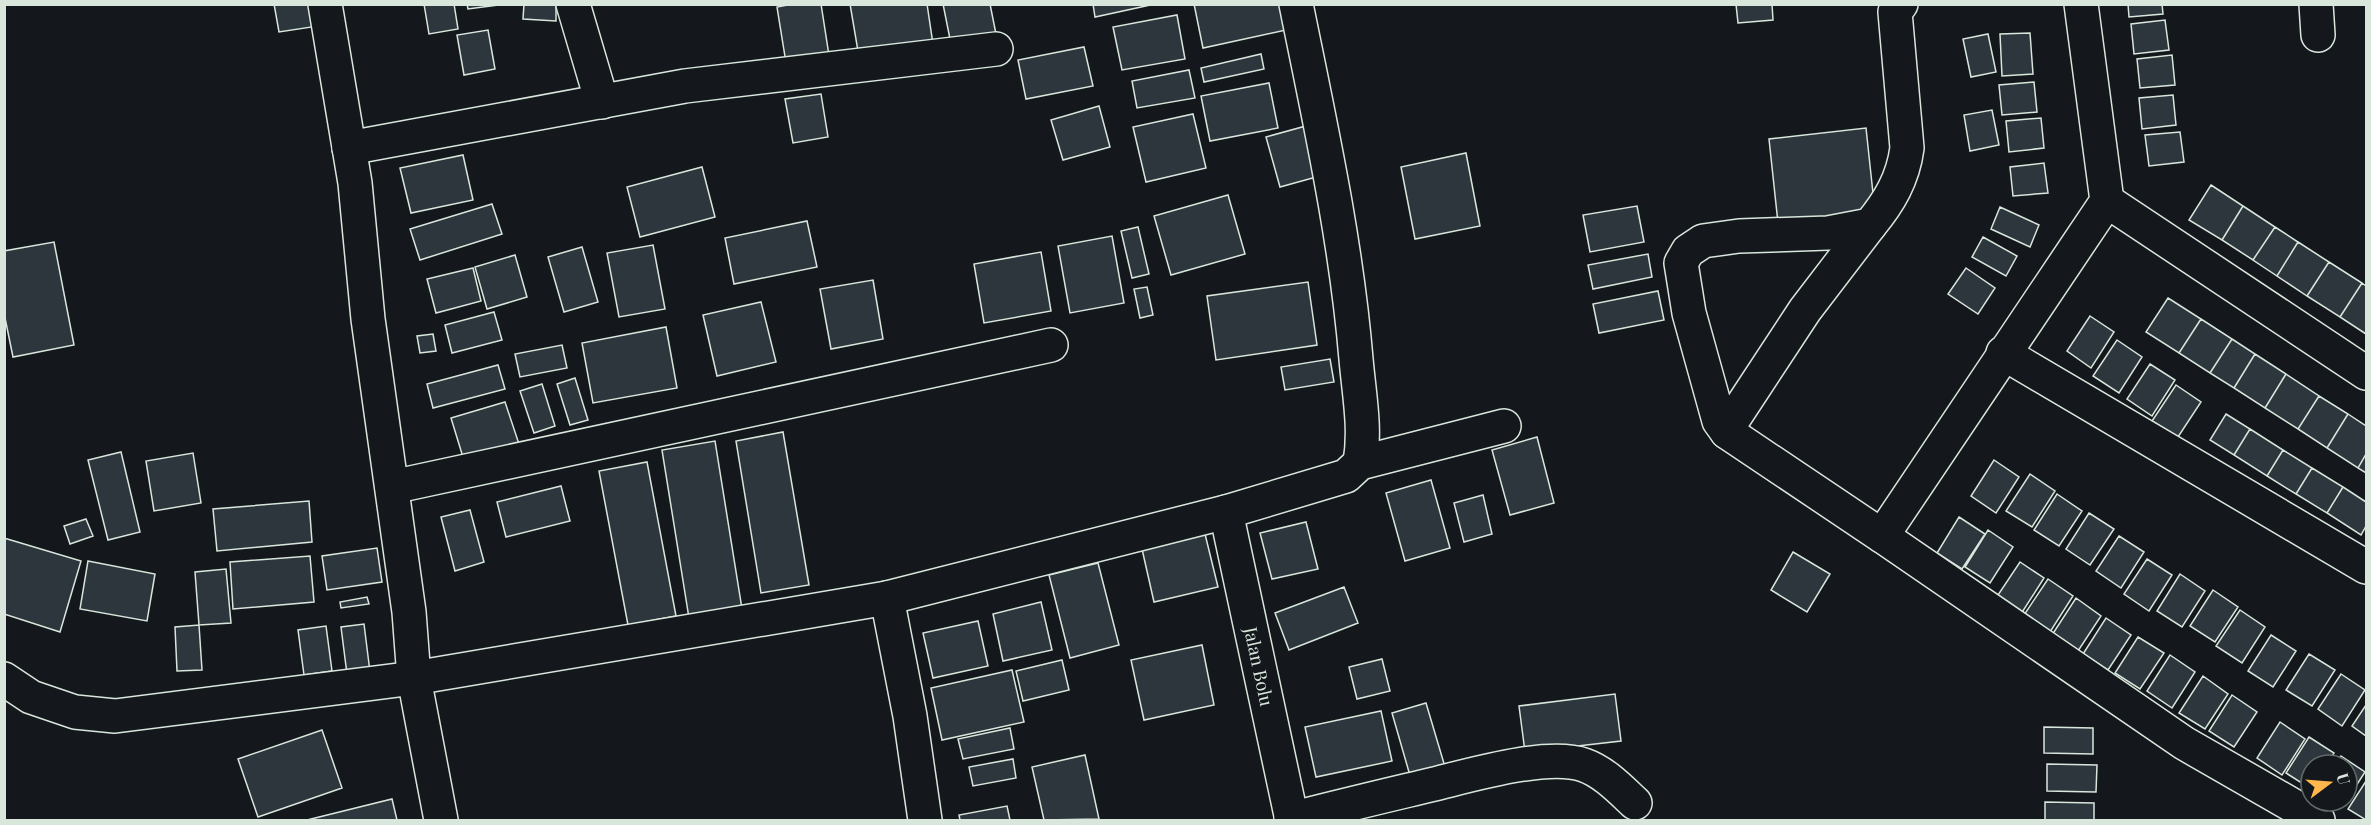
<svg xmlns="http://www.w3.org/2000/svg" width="2371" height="825" font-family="'Playfair Display',serif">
<rect width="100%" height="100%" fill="#14181c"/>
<!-- building -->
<path fill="#2c363c" stroke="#d8e6dc" stroke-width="1.5" d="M274 4H321L325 25 279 32Z
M424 4H454L458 29 429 34Z
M467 4H498V5L468 9Z
M524 4H556V21L523 19Z
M793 4H821L830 62 787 69 777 7Z
M850 4H927L934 51 860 63Z
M943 4H990L998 44 953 54Z
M1093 4H1155L1095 17Z
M1194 4H1280L1286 30 1203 48Z
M1736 4H1772L1773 20 1738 23Z
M2128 4H2162L2163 14 2129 17Z
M1177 15 1185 59 1122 70 1113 27Z
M2165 20 2169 50 2134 54 2131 24Z
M488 30 495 69 464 75 457 35Z
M2030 33 2033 74 2002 76 2000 34Z
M1988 34 1996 72 1971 77 1963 39Z
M1084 47 1093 86 1026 99 1018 60Z
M1261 54 1264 69 1204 82 1201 68Z
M2172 55 2175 85 2140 88 2137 59Z
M1189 70 1195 98 1137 108 1132 81Z
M2034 82 2037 112 2002 115 1999 85Z
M1269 83 1278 128 1210 141 1201 96Z
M821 94 828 137 793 143 785 99Z
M2173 95 2176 125 2142 129 2139 98Z
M1099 106 1110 147 1063 160 1051 120Z
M1992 110 1999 145 1970 151 1964 115Z
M1193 114 1206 168 1146 182 1133 127Z
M2041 118 2044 148 2009 152 2006 121Z
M1313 124 1327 174 1280 187 1266 137Z
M1866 128 1875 212 1778 223 1769 139Z
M2180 132 2184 162 2149 166 2145 135Z
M1466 153 1480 226 1415 239 1401 167Z
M463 155 473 200 411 213 400 168Z
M2044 163 2048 193 2013 196 2010 167Z
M702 167 715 217 640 237 627 187Z
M2211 185 2243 206 2222 240 2189 220Z
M1228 195 1245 254 1171 275 1154 216Z
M492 204 502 234 420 260 410 229Z
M1637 206 1644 242 1590 252 1583 215Z
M2243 206 2275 227 2253 260 2222 240Z
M2000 207 2039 225 2030 247 1991 229Z
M807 221 817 267 734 284 725 238Z
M1138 227 1149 274 1132 278 1121 231Z
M2275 227 2298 242 2277 276 2253 260Z
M1112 236 1124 303 1070 313 1058 246Z
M1983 237 2017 256 2006 276 1972 257Z
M54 242 74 345 13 357 4 313V251Z
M2298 242 2329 262 2307 296 2277 276Z
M653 245 665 309 619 317 607 253Z
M582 247 598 302 564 312 548 257Z
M1041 252 1051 311 984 323 974 264Z
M1648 254 1652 277 1593 289 1588 265Z
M515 255 527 297 487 309 475 267Z
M2329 262 2362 283 2340 317 2307 296Z
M473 268 481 301 436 313 427 279Z
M1966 268 1995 288 1978 314 1948 294Z
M873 280 883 339 831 349 820 289Z
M1308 282 1317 345 1216 360 1207 296Z
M2362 283 2366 286V334L2340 317Z
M1147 287 1153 315 1140 318 1134 289Z
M1658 291 1664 320 1599 333 1593 304Z
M2168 298 2201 319 2179 353 2146 332Z
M761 302 776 362 717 376 703 315Z
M494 312 502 340 452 353 445 325Z
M2090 316 2114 332 2091 368 2067 351Z
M2201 319 2232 339 2210 373 2179 353Z
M666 327 677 388 593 403 582 343Z
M433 334 436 351 420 353 417 336Z
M2232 339 2255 354 2234 388 2210 373Z
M2117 340 2142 357 2119 393 2093 376Z
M562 345 567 368 520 377 515 354Z
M2255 354 2286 374 2265 408 2234 388Z
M1330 359 1334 382 1285 390 1281 367Z
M2150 364 2175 380 2152 416 2127 399Z
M498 365 505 389 433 408 427 384Z
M2286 374 2319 396 2298 429 2265 408Z
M575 378 588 420 570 425 557 384Z
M542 384 555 426 534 433 520 391Z
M2176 385 2201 402 2178 437 2152 421Z
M2319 396 2348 414 2327 448 2298 429Z
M505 402 521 450 466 467 451 418Z
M2226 414 2250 429 2234 455 2210 440Z
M2348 414 2366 426V454L2358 468 2327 448Z
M2250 429 2283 450 2267 476 2234 455Z
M783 432 809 585 761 593 736 441Z
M1537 437 1554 503 1510 515 1492 450Z
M715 441 742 609 689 618 662 450Z
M2283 450 2312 468 2296 494 2267 476Z
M121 452 140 532 108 540 88 460Z
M193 453 201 503 154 511 146 461Z
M2366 454V473L2358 468Z
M1994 460 2019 477 1996 513 1971 496Z
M647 462 676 616 628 625 599 471Z
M2312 468 2343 487 2327 513 2296 494Z
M2030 474 2055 491 2032 527 2006 511Z
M1431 480 1450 548 1405 561 1386 493Z
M561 486 570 521 506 537 497 502Z
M2343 487 2366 502V526L2361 535 2327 513Z
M2057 494 2082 511 2059 546 2034 530Z
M1483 495 1492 534 1464 542 1454 503Z
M309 501 312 542 217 551 213 509Z
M470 510 484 562 455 571 441 517Z
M2089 513 2114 529 2090 565 2066 549Z
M1959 517 1985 534 1962 569 1937 553Z
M86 519 93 536 70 544 64 526Z
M1306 522 1318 569 1272 579 1260 533Z
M1988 530 2013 547 1990 583 1965 567Z
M1205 534 1218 587 1154 602 1142 549Z
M2119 536 2144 552 2121 588 2096 571Z
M4 538 81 561 60 632 4 614Z
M377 548 382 582 327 590 322 556Z
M1793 552 1830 574 1807 612 1771 590Z
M310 556 314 602 233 609 230 562Z
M2147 559 2172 575 2149 611 2124 594Z
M88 561 155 574 147 621 80 609Z
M2020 562 2044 578 2021 614 1996 598Z
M1098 563 1119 645 1070 658 1049 575Z
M226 569 231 623 199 625 195 572Z
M2180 574 2205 591 2182 627 2157 611Z
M2048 579 2073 596 2050 632 2024 615Z
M1344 587 1358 623 1289 650 1275 613Z
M2213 590 2238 607 2215 642 2190 626Z
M367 597 369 604 341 608 340 602Z
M2076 598 2101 616 2078 651 2052 635Z
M1041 602 1052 650 1003 661 993 614Z
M2240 610 2265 627 2242 663 2216 646Z
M2106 618 2131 635 2108 670 2083 654Z
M978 621 988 666 933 678 923 633Z
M364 624 371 680 348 682 341 627Z
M199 625 202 670 177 671 175 627Z
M326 626 332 671 304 675 298 630Z
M2271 635 2296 651 2273 687 2248 671Z
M2138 637 2164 653 2140 689 2115 673Z
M1202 645 1214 705 1144 720 1131 660Z
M2309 654 2335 670 2312 706 2286 690Z
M2170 655 2195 672 2172 708 2147 691Z
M1382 659 1390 691 1357 699 1349 667Z
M1062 660 1069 690 1023 701 1016 671Z
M1012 670 1024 722 942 740 931 688Z
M2341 674 2365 690 2342 726 2318 709Z
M2203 676 2228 694 2205 729 2179 713Z
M1615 694 1621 741 1525 752 1519 706Z
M2232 695 2257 712 2234 747 2209 731Z
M1426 703 1448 777 1413 786 1392 713Z
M2366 705V736L2352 726Z
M1381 711 1392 761 1316 777 1305 727Z
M2280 722 2305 739 2282 775 2257 758Z
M2044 727 2093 728V754L2044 753Z
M1010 728 1014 749 963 759 958 739Z
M322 730 342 788 258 817 238 759Z
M2309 737 2334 753 2327 765H2311V789L2286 773Z
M1085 755 1099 819 1044 820 1032 767Z
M2341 756 2365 772 2347 800V765H2334Z
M1013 759 1016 778 973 786 969 767Z
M2047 764 2097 765 2096 792 2047 791Z
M2366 781V820L2348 809Z
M392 799 397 820H307Z
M2045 802 2094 803V820H2045Z
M1007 806 1010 820H960L959 815Z"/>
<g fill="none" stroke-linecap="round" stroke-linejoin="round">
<defs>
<g id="minor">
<path d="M325 4 355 183 368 319 409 612 414 678 441 820"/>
<path d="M573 4 602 102"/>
<path d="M1296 4C1320 123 1346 239 1356 359 1359 394 1366 428 1360 463"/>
<path d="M2081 4 2107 201 1882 536 2184 743 2318 820"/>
<path d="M2316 4 2318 35"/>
<path d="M349 148 685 86 996 49"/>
<path d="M2107 201 2366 373"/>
<path d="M2003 353 2366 567"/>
<path d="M1727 432 1734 418 1805 310 1870 225"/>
<path d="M392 487 1051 345"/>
<path id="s1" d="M1226 512 1292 820"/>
<path d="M1882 536 1727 432 1719 421 1689 313 1681 263 1688 251 1703 241 1739 236 1828 233 1870 225C1889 202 1903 179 1907 148L1895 12 1901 4"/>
<path d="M887 598 910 716 925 820"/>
<path d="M4 679 31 697 75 712 115 716 414 678 887 598 1226 512 1346 476 1360 463 1504 426"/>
<path d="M1291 819C1337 807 1384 796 1430 785 1468 776 1547 752 1584 765 1604 772 1620 789 1635 803"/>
</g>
</defs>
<!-- minor casing -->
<use href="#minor" stroke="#d8e6dc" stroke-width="36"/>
<!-- minor -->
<use href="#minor" stroke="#14181c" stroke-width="33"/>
</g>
<g text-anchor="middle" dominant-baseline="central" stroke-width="4.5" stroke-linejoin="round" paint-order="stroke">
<!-- street labels -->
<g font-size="18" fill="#d8e6dc" stroke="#14181c">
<text stroke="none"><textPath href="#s1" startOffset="158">Jalan Bolu</textPath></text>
</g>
</g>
<!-- border -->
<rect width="2371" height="825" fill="none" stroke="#d8e6dc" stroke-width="12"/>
<!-- north arrow -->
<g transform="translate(2329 783) rotate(74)"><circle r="28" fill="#14181c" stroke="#626a69" stroke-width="1.5"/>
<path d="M0-4.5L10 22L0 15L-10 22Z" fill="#ffb74d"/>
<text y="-9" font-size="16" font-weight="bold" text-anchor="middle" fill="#d8e6dc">U</text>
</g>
</svg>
